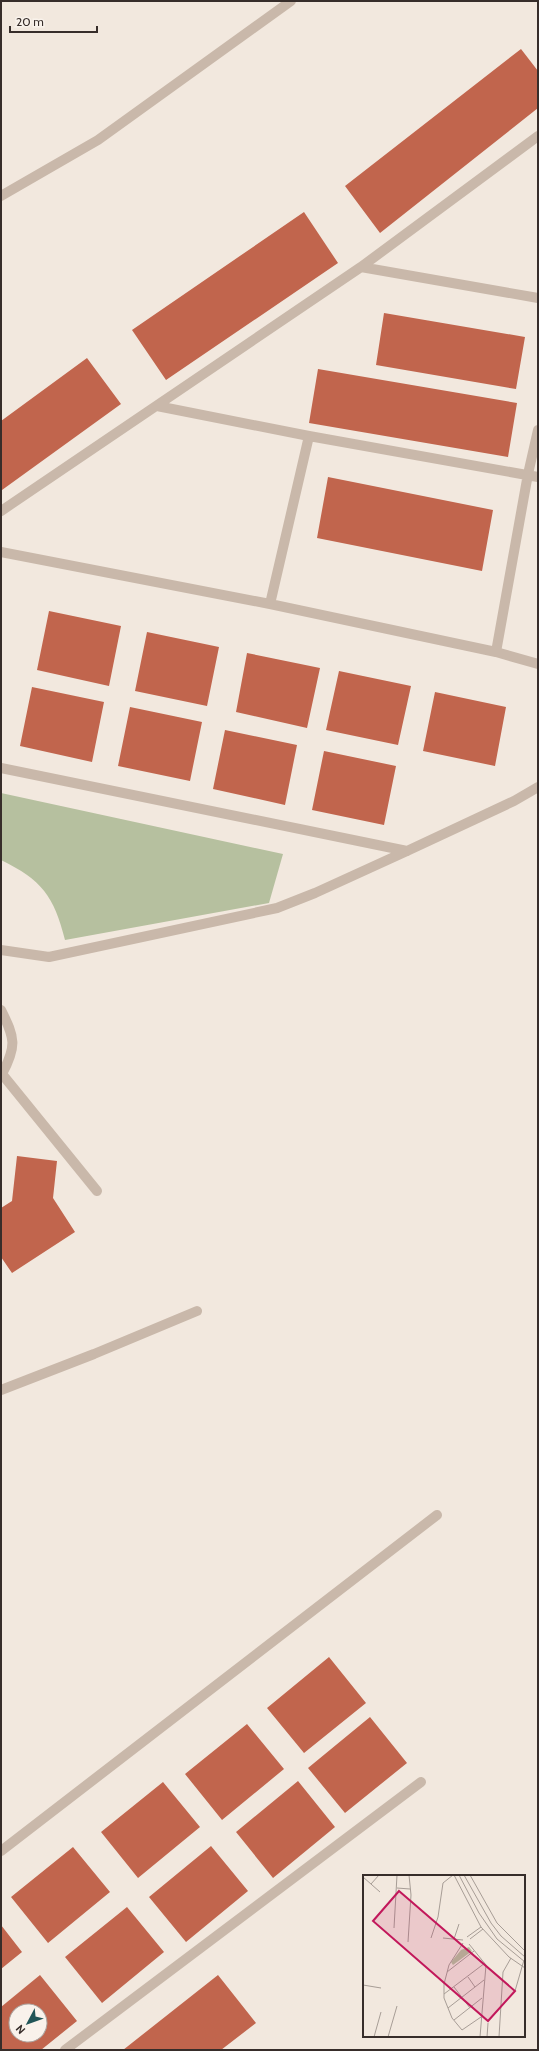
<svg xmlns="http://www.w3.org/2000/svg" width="539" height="2051" font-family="Cabin,sans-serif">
<rect width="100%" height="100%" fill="#f2e8de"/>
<!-- green -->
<path fill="#b6c09f" d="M1 793 283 854 269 903 65 940C54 896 42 880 1 860Z"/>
<!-- building -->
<path fill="#c1654d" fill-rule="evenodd" d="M521 49 538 71V108L380 233 345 186Z
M304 212 338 263 166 380 132 330Z
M384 313 525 337 516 389 376 365Z
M87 358 121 404 2 490 1 421Z
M318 369 517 403 508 457 309 423Z
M328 477 493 510 482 571 317 538Z
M49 611 121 626 109 686 37 670Z
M147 632 219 647 207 706 135 691Z
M247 653 320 668 307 728 236 712Z
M339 671 411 686 398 745 326 730Z
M32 687 104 702 92 762 20 746Z
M435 692 506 707 495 766 423 751Z
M130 707 202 722 190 781 118 766Z
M225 730 297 745 285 805 213 789Z
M324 751 396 766 384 825 312 810Z
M17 1156 57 1161 53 1198 75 1232 12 1273 1 1257V1208L12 1201Z
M329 1657 366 1703 304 1753 267 1708Z
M370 1717 407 1763 345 1813 308 1768Z
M247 1724 284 1769 222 1820 185 1774Z
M298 1781 335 1827 273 1878 236 1832Z
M163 1782 200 1827 138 1878 101 1832Z
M211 1846 248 1891 186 1942 149 1897Z
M73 1847 110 1892 48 1943 11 1897Z
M127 1907 164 1952 102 2003 65 1957Z
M1 1925 22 1952 1 1969Z
M40 1975 77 2021 41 2050H1V2007ZM16 2011H40V2035H16Z
M218 1975 256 2023 221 2050H123Z"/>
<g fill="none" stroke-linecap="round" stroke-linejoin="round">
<!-- minor -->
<path stroke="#c9b8aa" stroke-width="10" d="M1 196 98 140 291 1
M361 267 538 298
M157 406 309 436 538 477
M1 511 361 267 538 136
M1 552 270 604 496 652 538 664
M270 604 309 436
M496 652 528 474 538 430
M1 768 407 851
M1 950 49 957 277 908 315 893 407 851 514 801 538 787
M1 1010C15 1038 17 1046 2 1074L97 1191
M1 1390 94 1354 197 1311
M1 1851 437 1515
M65 2050 421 1782"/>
</g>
<!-- overview -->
<g transform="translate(363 1875)">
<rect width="162" height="162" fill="#f2e8de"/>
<path d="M106 72 109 76 90 90 88 87 98 75Z" fill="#b6c09f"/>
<path fill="none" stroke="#a79d96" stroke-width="1" d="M91 0 118 52 146 82 162 93M96 0 116 38 134 64 162 87M101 0 128 48 138 61 162 82M107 0 134 48 162 76M0 2 17 17M8 9 16 0M34 13 47 14M31 53 34 0M104 62 118 52M68 63 75 42 80 8 90 0M80 63 100 65M91 64 96 49M107 64 120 54M45 67 48 20 46 0M100 68 86 90 81 109V123L89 143 99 155 118 142M106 69 123 90 117 162M84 97 111 76M105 102 112 112M0 110 18 113M91 112 107 133M152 116 161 85M81 119 122 88M85 133 121 105M91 145 119 123M11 162 18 137M25 162 34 131M124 162 125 148M136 162 140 97 148 83"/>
<path fill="#c2185b" fill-opacity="0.15" stroke="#c2185b" stroke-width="2" d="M36 16 152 116 125 146 10 46Z"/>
<rect width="162" height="162" fill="none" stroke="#372d2a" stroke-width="2"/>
</g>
<!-- border -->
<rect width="539" height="2051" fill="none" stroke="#372d2a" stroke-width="4"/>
<!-- north arrow -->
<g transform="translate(28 2023) rotate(229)"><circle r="19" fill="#f9f2eb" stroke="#aba39e"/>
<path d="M0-3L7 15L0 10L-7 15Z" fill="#215557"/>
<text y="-6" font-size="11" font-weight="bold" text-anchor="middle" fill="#372d2a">N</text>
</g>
<!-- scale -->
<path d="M10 26v6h87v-6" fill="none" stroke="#372d2a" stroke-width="2"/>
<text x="16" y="26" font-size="12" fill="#372d2a" stroke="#f9f2eb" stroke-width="3" paint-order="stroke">20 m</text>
</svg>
